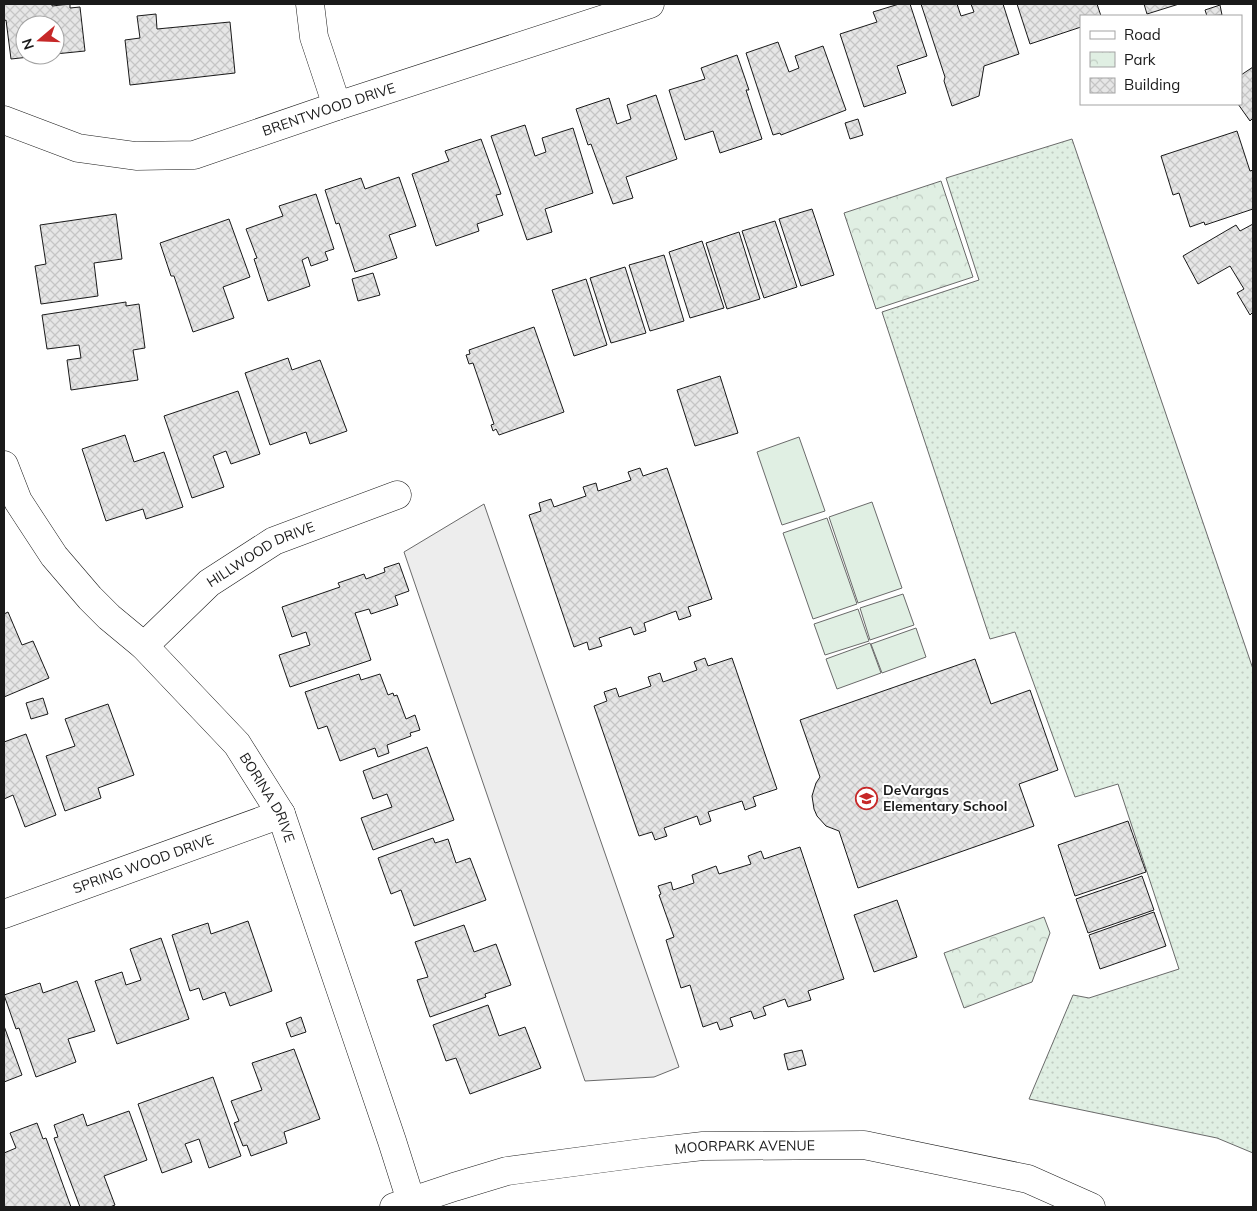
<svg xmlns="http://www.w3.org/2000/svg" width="1257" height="1211" font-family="Mulish,sans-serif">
<defs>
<pattern id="grass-dots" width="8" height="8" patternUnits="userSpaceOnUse" patternTransform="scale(1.25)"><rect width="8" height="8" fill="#e0efe3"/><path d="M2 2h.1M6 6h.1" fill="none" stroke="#c0ccc2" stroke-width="1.8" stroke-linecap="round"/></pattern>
<pattern id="park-crowns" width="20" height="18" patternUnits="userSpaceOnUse" patternTransform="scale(1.25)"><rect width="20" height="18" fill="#e0efe3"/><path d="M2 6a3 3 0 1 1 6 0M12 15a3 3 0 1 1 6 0" fill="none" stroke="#c0ccc2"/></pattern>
<pattern id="building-cross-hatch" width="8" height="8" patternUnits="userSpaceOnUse" patternTransform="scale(1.25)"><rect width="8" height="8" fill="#e6e6e6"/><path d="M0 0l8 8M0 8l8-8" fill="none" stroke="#c5c5c5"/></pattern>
</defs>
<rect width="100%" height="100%" fill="#fff"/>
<!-- grass -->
<path fill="url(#grass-dots)" stroke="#6a6a6a" d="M1072 139 1253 669V1153L1217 1138 1029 1099 1073 995 1089 998 1179 969 1118 784 1075 797 1015 632 990 639 882 312 979 280 946 178Z"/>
<!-- park -->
<path fill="url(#park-crowns)" stroke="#6a6a6a" d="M941 181 973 277 876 309 844 213Z
M1044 917 1050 933 1032 982 964 1008 944 953Z"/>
<!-- pitch -->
<path fill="#e0efe3" stroke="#6a6a6a" d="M799 437 825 511 782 525 757 452Z
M872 502 902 588 858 603 829 517Z
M827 518 857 604 813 619 783 533Z
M903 594 914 625 870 640 860 608Z
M858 609 869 641 825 655 814 624Z
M916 628 926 657 882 673 871 644Z
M870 643 881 673 837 689 826 659Z"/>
<!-- parking -->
<path fill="#ededed" stroke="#6a6a6a" d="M484 504 679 1067 654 1077 585 1081 404 552Z"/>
<!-- building -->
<path fill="url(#building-cross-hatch)" stroke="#1a1a1a" d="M4 4H52V6L70 4V8L80 7 85 51 55 54V25H25V55H48L11 59 6 20 4 21Z
M899 4H910L927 56 897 66 906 93 864 107 840 34 877 22 873 12Z
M921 4H957L961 16 974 12 971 4H1003L1019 54 984 66 979 96 952 106 944 81 945 77Z
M1017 4H1097L1101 16H1081V27L1030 44Z
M1144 4H1179L1147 14Z
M1220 5 1222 15 1207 16 1205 10Z
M156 14 157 29 230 22 235 73 130 85 125 40 140 38 137 16Z
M778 42 789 72 799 68 795 56 823 46 846 110 781 135 780 133 773 135 746 53Z
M737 55 749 90H746L762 139 720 153 713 131 685 140 669 90 705 79 701 68Z
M1253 67V118L1250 121 1238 104H1241V75Z
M656 95 677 159 626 177 633 198 613 204 591 144 588 145 576 109 609 98 617 124 631 119 627 105Z
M858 119 863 135 850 139 845 123Z
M525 125 535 156 546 152 542 138 573 128 593 193 545 209 552 232 527 240 491 136Z
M1237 131 1250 171 1253 170V209L1205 225 1204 222 1190 227 1179 193 1173 195 1161 156Z
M481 139 501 194 496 195 503 215 477 224 479 231 436 246 412 174 449 161 445 151Z
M399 177 416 226 389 235 397 258 355 272 339 223 336 224 325 190 361 178 365 189Z
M316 194 334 249 325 252 328 260 311 266 308 257 302 260 310 286 268 301 254 259 257 258 246 229 283 216 279 206Z
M812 209 834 275 801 286 779 219Z
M116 214 122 259 94 263 98 296 41 304 35 266 46 264 40 225Z
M229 219 250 277 223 287 234 318 193 332 174 276H171L160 243Z
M775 221 797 287 764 298 742 231Z
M1253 224V312L1250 315 1237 293 1244 289 1230 266 1198 284 1183 256 1236 225 1240 231Z
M739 232 760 299 727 309 706 243Z
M702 241 724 308 690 318 669 252Z
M664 255 684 321 650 331 629 265Z
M625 267 646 333 611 343 590 278Z
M373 273 380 295 358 301 352 279Z
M586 279 607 345 574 356 552 290Z
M126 302V306L139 304 145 348 133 350 138 380 71 390 67 360 81 358 79 345 47 349 42 315Z
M534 327 564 412 499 435 496 429 493 431 491 425 494 424 473 363 469 364 466 355 470 354 469 350Z
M288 358 292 370 320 360 347 431 310 444 306 432 270 445 245 373Z
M720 376 738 433 695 446 677 390Z
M238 391 260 454 231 464 226 451 213 456 224 487 192 498 164 416Z
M125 435 134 462 164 452 183 507 146 519 143 509 106 521 82 449Z
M640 468 643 476 667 468 712 599 688 607 691 616 679 620 676 611 644 623 646 631 634 635 631 627 599 638 602 646 589 650 587 642 574 647 529 515 541 511 539 503 551 499 554 507 586 496 583 487 596 483 598 491 631 480 628 472Z
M399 563 409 591 395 596 398 605 371 614 369 609 355 613 371 660 290 687 279 655 310 645 306 632 292 637 282 607 340 587 338 583 364 574 366 579 385 572 384 568Z
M8 612 22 645 33 641 49 678 4 697V614Z
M705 658 708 666 732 658 777 789 753 797 756 806 745 810 742 801 708 812 711 821 700 825 697 816 664 828 667 836 655 840 652 832 639 836 594 706 607 701 604 692 616 688 619 697 651 686 648 677 660 673 663 682 697 670 694 662Z
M975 659 991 704 1030 690 1058 770 1019 784 1034 826 858 888 839 831 826 826 817 816 814 809 812 796 816 783 820 777 800 720Z
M359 674 361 680 380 674 388 695 393 693 394 696 397 695 406 719 415 715 420 730 410 733 411 736 387 745 389 753 378 757 375 748 340 761 327 726 318 729 305 692Z
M43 698 48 714 31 719 26 703Z
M108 704 134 775 98 788 101 798 65 811 46 756 75 746 65 719Z
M26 734 56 815 25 827 13 795 4 799V742Z
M427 747 454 820 373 850 361 818 392 807 387 794 373 799 363 771Z
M1128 821 1146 872 1075 896 1058 845Z
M433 838 435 843 448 839 456 863 470 858 486 900 414 926 401 890 391 894 378 858Z
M800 847 844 979 808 991 811 1000 788 1007 785 999 763 1007 766 1015 754 1019 751 1011 730 1018 733 1026 720 1030 717 1022 703 1027 690 985 681 988 666 940 674 937 659 895 661 894 658 886 671 882 673 890 694 883 692 875 716 866 719 874 751 864 748 856 761 851 764 859Z
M1142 876 1154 910 1088 933 1076 899Z
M897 900 917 957 874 972 854 915Z
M1154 912 1166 946 1100 969 1089 935Z
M248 921 272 991 230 1006 225 992 203 1000 199 988 190 991 172 935 208 923 211 934Z
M464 925 474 952 496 944 511 985 485 994 486 997 430 1017 417 980 428 977 415 942Z
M161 938 189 1019 117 1044 95 981 122 972 126 985 141 980 130 949Z
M77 981 95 1031 68 1039 76 1062 36 1077 19 1028 16 1029 4 995 40 983 43 993Z
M488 1005 499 1036 525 1027 541 1068 470 1094 456 1058 446 1061 433 1025Z
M301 1017 306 1032 291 1037 286 1023Z
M4 1026 22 1075 4 1082Z
M294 1049 320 1119 284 1132 287 1143 251 1156 247 1145 243 1146 234 1123 239 1121 231 1101 262 1090 252 1063Z
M802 1050 806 1065 788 1070 784 1054Z
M213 1077 241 1156 209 1168 199 1139 185 1144 192 1162 162 1173 138 1104Z
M129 1111 147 1160 104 1176 115 1205 110 1207H80L54 1138 58 1137 54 1125 83 1114 87 1126Z
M37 1123 43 1139 46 1138 71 1207H4V1153L16 1148 10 1133Z"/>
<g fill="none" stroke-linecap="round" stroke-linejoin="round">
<defs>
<g id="street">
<path d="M310 4 314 37 337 106"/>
<path id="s1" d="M4 120 78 148 136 156 194 155 337 106 650 4"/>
<path id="s2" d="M4 465 18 501 54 556 90 598 109 617 144 646 237 744 281 814 392 1141 411 1201"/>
<path id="s3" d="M144 646 209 583 274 541 397 495"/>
<path id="s4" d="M4 914 281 814"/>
</g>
<g id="secondary">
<path id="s5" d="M394 1207 454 1187 507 1171 642 1153 703 1146 864 1145 1028 1179 1091 1207"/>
</g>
</defs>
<!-- street casing -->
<use href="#street" stroke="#1a1a1a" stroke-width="29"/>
<!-- secondary casing -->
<use href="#secondary" stroke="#1a1a1a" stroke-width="29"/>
<!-- street -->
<use href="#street" stroke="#fff" stroke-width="28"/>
<!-- secondary -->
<use href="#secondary" stroke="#fff" stroke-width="28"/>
</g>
<!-- icons -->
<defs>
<symbol id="school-ring" viewBox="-11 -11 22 22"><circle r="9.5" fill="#fff" stroke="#c62828" stroke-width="1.5"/><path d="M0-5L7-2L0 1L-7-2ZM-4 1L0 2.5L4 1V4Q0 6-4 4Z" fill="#c62828"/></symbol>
</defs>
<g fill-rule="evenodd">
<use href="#school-ring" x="854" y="786" width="25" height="25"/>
</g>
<g text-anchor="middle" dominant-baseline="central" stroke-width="4" stroke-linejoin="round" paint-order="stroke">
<!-- street labels -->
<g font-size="14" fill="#1a1a1a" stroke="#fff">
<text stroke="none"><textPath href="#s1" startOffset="338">BRENTWOOD DRIVE</textPath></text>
<text stroke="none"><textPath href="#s3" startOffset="150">HILLWOOD DRIVE</textPath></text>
<text stroke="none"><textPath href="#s2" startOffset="429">BORINA DRIVE</textPath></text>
<text stroke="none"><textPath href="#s4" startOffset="148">SPRING WOOD DRIVE</textPath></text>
<text stroke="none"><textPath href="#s5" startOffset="358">MOORPARK AVENUE</textPath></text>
</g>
<!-- poi labels -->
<g font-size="14" font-weight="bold" fill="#1a1a1a" stroke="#fff" text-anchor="start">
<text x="883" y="790">DeVargas<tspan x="883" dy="16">Elementary School</tspan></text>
</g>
</g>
<!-- border -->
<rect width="1257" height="1211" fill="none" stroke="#1a1a1a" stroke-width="10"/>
<!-- legend -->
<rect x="1080" y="15" width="162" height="90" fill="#ffffff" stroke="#a3a3a3"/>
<rect x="1090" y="31" width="25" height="8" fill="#ffffff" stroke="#a3a3a3"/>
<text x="1124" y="40" font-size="15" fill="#1a1a1a">Road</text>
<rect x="1090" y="52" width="25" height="15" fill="url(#park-crowns)" stroke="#a3a3a3"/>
<text x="1124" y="65" font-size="15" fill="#1a1a1a">Park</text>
<rect x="1090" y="78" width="25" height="15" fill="url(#building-cross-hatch)" stroke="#a3a3a3"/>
<text x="1124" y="90" font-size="15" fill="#1a1a1a">Building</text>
<!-- north arrow -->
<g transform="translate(40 40) rotate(251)"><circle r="24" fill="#ffffff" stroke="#a3a3a3"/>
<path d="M0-4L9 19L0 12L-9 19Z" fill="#c62828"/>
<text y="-8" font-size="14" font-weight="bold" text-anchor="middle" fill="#1a1a1a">N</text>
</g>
</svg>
